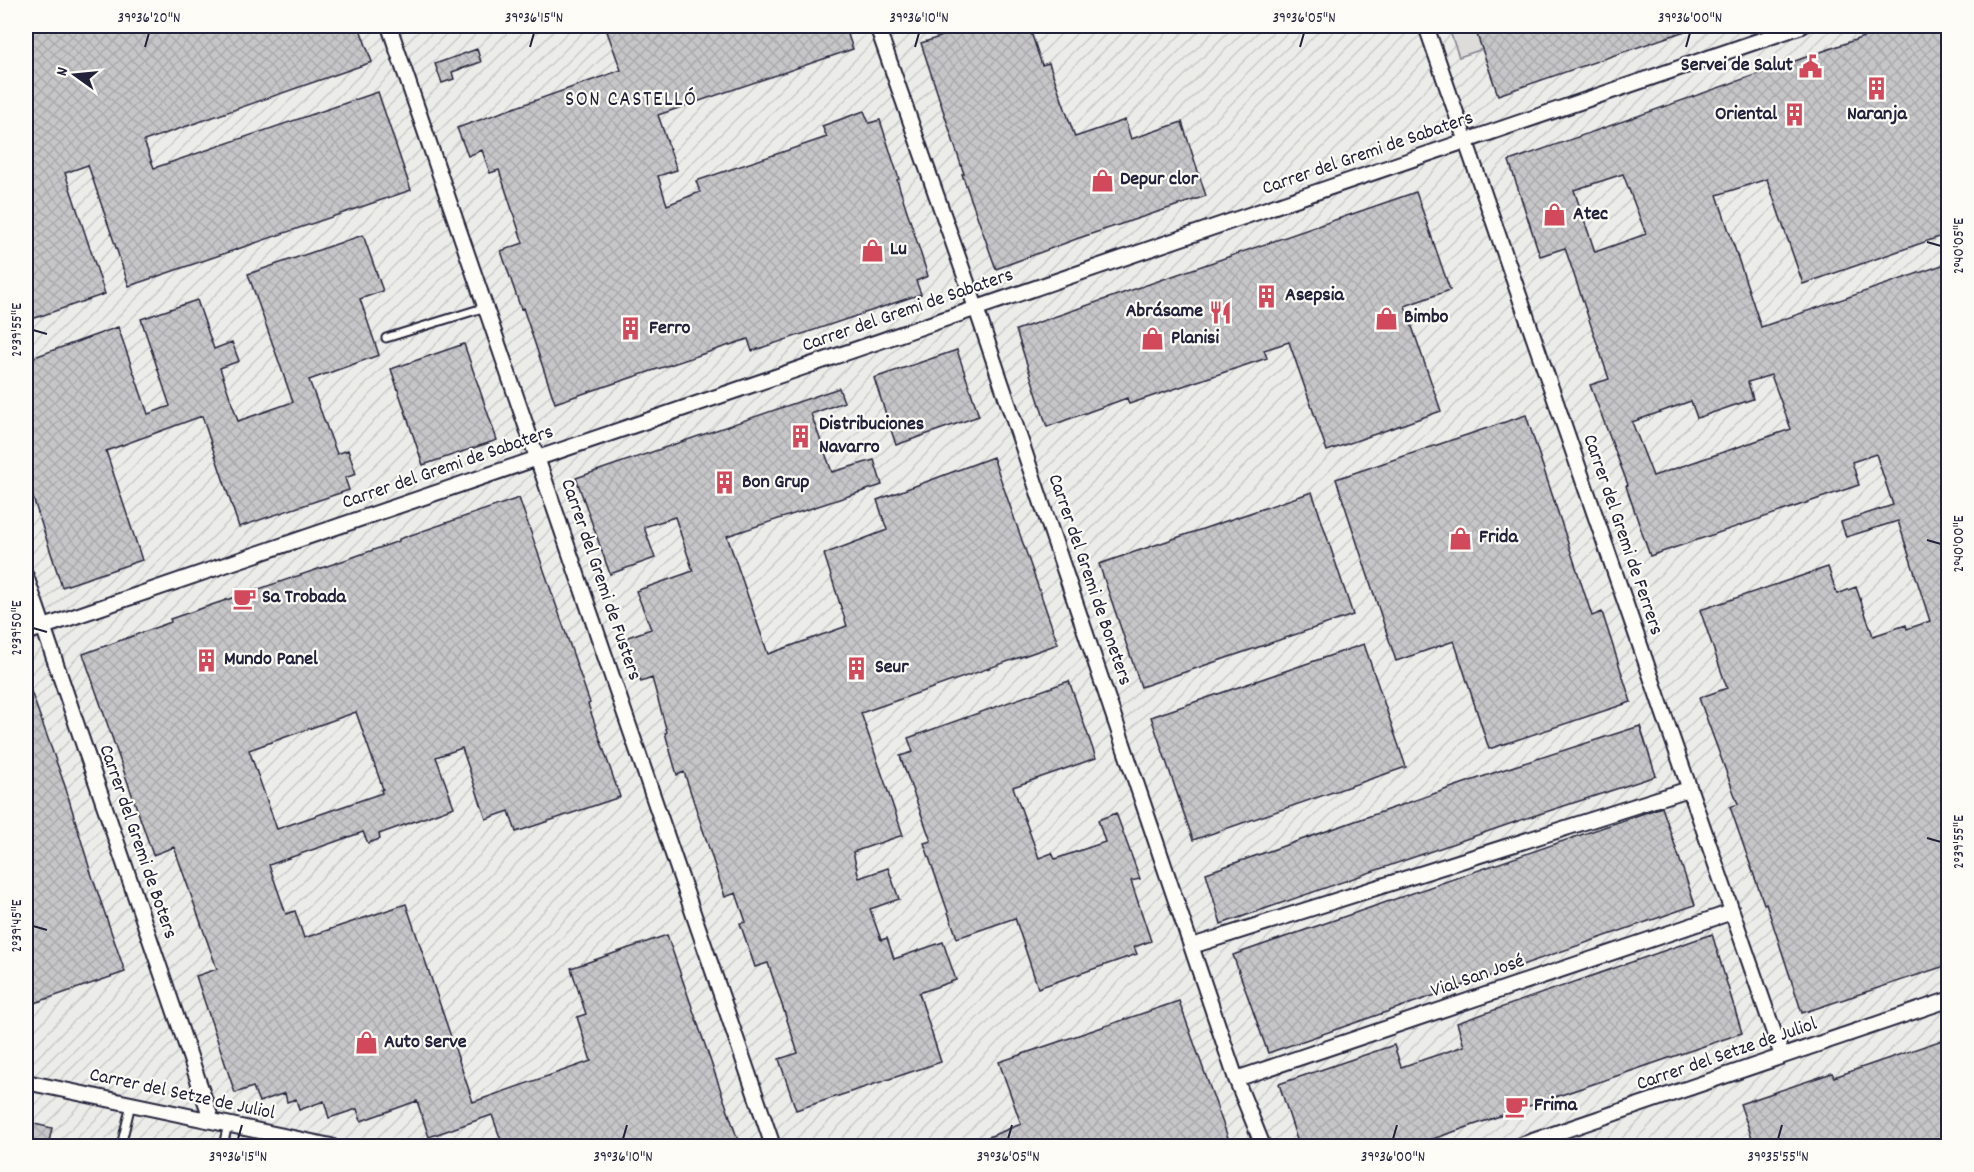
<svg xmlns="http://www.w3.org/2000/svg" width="1974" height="1172" font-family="Dekko,sans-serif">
<defs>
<pattern id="industrial-furrows" width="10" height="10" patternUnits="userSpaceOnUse" patternTransform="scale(1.5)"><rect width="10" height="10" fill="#ecece9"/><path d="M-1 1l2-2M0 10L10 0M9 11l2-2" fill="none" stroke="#cacac9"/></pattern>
<pattern id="building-cross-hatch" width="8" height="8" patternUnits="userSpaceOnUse" patternTransform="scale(1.5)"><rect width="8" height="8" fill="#c6c6c8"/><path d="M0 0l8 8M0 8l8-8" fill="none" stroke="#aaaaad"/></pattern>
</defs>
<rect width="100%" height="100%" fill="#fdfcf7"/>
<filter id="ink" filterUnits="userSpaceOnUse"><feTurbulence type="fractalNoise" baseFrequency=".0167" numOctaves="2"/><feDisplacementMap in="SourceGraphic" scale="12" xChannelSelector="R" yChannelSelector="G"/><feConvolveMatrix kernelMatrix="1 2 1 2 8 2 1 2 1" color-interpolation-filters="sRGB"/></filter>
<g filter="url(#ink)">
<!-- industrial -->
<path fill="url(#industrial-furrows)" d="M26 26H1948V1146H26Z"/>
<!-- grass -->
<path fill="#dddcdb" stroke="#807f8b" stroke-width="1.5" d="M1448 26H1551L1459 57Z"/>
<!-- building -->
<path fill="url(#building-cross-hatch)" stroke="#22223b" stroke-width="1.5" fill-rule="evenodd" d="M26 26H359L372 62 144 141 154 168 378 92 411 190 129 286 88 165 65 173 105 294 26 321Z
M605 26H845L853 49 658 115 677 170 658 176 667 205 700 192 696 181 827 137 822 126 864 111 869 123 880 120 899 179 897 180 928 276 916 281 921 294 752 351 748 339 555 403 523 308 521 309 501 251 523 243 499 170 490 173 482 150 468 156 457 128 621 70Z
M974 26H1029L1042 65 1049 63 1075 137 1125 120 1131 139 1182 122 1206 196 1079 238 996 269 962 174H964L921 43Z
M1474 26H1694V28L1498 95Z
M1895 26H1948V234L1803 284 1767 179 1717 195 1761 327 1948 263V965L1802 1013 1766 903 1764 904 1730 807 1738 804 1699 698 1727 688 1700 610 1828 567 1837 594 1856 587 1873 636 1906 625 1907 629 1930 621 1898 521 1846 537 1841 522 1893 505 1876 454 1852 462 1859 485 1650 556 1626 486 1628 485 1590 385 1609 379 1565 248 1540 256 1509 161ZM1623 174 1646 234 1595 252 1574 190ZM1771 375 1791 429 1653 476 1632 422 1691 401 1697 418 1753 399 1748 382Z
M477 49 481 62 452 72 454 79 442 83 435 64Z
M1416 192 1450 290 1405 306 1441 411 1327 451 1289 342 1264 350 1267 358 1129 404 1127 398 1047 427 1016 330Z
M363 235 383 291 360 299 379 355 309 380 337 454 348 450 356 474 345 478 349 490 239 527 202 416 106 451 142 560 62 587 26 476V360L118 327 148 414 170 406 141 319 197 300 214 349 232 342 239 361 220 368 238 421 293 402 248 274Z
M464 344 497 440 423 465 391 369Z
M957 350 979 416 896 445 874 378Z
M839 388 844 402 811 414 832 472 874 460 882 485 727 536 768 654 847 626 824 554 887 530 877 500 993 457 1058 644 861 713 903 835 853 852 859 878 888 868 899 899 870 909 881 940 887 938 894 959 943 942 956 980 919 993 941 1062 796 1110 779 1059 798 1053 768 963 755 967 740 923 746 922 736 893 725 897 684 772 677 775 665 733 667 732 652 678 641 682 625 638 651 629 636 591 693 571 675 517 644 527 655 558 610 574 576 478Z
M1526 415 1592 616 1602 612 1631 702 1489 749 1454 641 1396 661 1336 479Z
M1312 492 1353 615 1141 687 1099 564Z
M519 498 590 703 588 704 620 797 516 832 509 811 486 819 462 748 436 757 454 807 379 834 380 839 368 843 363 832 269 865 286 914 295 911 304 938 406 904 473 1102 591 1061 577 1017 586 1014 571 968 667 935 740 1146H503L492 1115 429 1137 417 1101 361 1121 357 1109 329 1118 324 1101 299 1110 296 1099 287 1102 285 1093 259 1102 253 1087 235 1093 196 976 217 969 174 847 153 855 83 654 171 622 170 619 342 561 399 541V539ZM356 712 383 789 381 790 382 793 277 829 249 750Z
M1364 644 1406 767 1193 840 1151 717Z
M1069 681 1096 758 1013 787 1039 858 1052 853 1055 859 1105 842 1098 820 1116 813 1140 879 1131 881 1151 941 1134 947 1137 954 1038 988 1015 918 957 938 924 843 931 841 900 756 913 752 908 738Z
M26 683H28L65 786 90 870 125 972 26 1006Z
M1640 726 1656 776 1518 821 1221 924 1206 873 1502 770Z
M1662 807 1695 905 1268 1053 1233 955Z
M1712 934 1742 1033 1427 1141 1428 1143 1418 1146H1299L1279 1084 1394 1045 1401 1067 1464 1046 1457 1023Z
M1179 1001 1231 1146H966L1021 1124 999 1062Z
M1948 1038V1146H1755L1740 1104 1832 1073 1834 1077Z
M26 1122 52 1128 48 1146H26Z"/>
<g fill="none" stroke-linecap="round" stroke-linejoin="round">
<defs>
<path id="service" d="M386 338 486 307
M121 1146 131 1104
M223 1146 228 1124"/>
<path id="minor" d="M389 26 773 1146
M877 26 976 308 1236 1079 1263 1146
M1426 26 1782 1056
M26 576 212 1121
M26 633 1802 26
M1192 946 1689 789
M1236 1079 1732 912
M26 1082 331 1146
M1518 1146 1948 1000"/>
</defs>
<!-- service casing -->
<use href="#service" stroke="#22223b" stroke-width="11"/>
<!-- minor casing -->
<use href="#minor" stroke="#22223b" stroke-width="18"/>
<!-- service -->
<use href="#service" stroke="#fdfcf7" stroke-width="7"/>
<!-- minor -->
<use href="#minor" stroke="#fdfcf7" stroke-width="14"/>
</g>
</g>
<!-- ticks -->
<path fill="none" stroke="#22223b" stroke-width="2" d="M145 47 149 33M530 47 534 33M915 47 919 33M1300 47 1304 33M1686 47 1690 33M1927 242 1941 246M33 330 47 334M1927 540 1941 544M33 628 47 632M1927 838 1941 842M33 926 47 930M238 1139 242 1125M623 1139 627 1125M1008 1139 1012 1125M1393 1139 1397 1125M1778 1139 1782 1125"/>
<!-- icons -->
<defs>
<symbol id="civic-bare" viewBox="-9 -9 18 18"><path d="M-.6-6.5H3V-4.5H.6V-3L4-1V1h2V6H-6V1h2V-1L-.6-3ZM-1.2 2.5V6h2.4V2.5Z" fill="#d1495b" stroke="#fdfcf7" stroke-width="2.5" paint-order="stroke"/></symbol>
<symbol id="building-bare" viewBox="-9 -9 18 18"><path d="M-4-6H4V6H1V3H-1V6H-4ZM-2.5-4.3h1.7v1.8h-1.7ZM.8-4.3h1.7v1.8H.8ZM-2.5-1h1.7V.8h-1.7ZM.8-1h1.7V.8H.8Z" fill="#d1495b" stroke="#fdfcf7" stroke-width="2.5" paint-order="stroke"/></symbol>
<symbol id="shop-bare" viewBox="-9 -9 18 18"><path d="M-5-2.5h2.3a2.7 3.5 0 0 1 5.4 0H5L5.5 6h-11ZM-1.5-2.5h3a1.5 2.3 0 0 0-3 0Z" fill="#d1495b" stroke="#fdfcf7" stroke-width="2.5" paint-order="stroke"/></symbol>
<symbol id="restaurant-bare" viewBox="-9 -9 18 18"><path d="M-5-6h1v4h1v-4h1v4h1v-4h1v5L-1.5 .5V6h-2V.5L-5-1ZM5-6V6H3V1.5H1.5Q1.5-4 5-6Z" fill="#d1495b" stroke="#fdfcf7" stroke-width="2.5" paint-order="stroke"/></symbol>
<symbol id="cafe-bare" viewBox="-9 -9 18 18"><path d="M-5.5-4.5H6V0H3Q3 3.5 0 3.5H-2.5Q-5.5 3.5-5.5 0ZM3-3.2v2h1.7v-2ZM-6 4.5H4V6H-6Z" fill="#d1495b" stroke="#fdfcf7" stroke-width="2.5" paint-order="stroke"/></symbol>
</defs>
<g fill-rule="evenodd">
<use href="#civic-bare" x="1794" y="50" width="33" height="33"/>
<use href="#building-bare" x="1860" y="72" width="33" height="33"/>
<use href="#building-bare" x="1778" y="98" width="33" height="33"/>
<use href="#shop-bare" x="1086" y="164" width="33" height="33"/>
<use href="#shop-bare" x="1538" y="198" width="33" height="33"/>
<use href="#shop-bare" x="856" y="234" width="33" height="33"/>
<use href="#building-bare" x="1250" y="280" width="33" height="33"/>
<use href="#restaurant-bare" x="1204" y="296" width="33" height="33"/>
<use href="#shop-bare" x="1370" y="302" width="33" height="33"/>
<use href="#building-bare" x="614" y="312" width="33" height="33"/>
<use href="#shop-bare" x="1136" y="322" width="33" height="33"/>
<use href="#building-bare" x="784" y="420" width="33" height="33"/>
<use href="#building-bare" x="708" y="466" width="33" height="33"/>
<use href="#shop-bare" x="1444" y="522" width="33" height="33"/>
<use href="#cafe-bare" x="228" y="582" width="33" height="33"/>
<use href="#building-bare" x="190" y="644" width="33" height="33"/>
<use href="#building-bare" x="840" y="652" width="33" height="33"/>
<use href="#shop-bare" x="350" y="1026" width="33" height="33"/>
<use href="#cafe-bare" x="1500" y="1090" width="33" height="33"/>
</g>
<g text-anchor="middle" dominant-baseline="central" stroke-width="4.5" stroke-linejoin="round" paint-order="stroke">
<!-- poi labels -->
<g font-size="20" font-weight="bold" fill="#22223b" stroke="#fdfcf7" text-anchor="start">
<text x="1793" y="66" text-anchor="end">Servei de Salut</text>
<text x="1777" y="115" text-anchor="end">Oriental</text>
<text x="1877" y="115" text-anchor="middle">Naranja</text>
<text x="1120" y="180">Depur clor</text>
<text x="1573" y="215">Atec</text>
<text x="890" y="250">Lu</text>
<text x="1285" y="296">Asepsia</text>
<text x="1203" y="312" text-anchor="end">Abrásame</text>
<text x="1404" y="318">Bimbo</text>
<text x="649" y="329">Ferro</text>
<text x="1171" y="339">Planisi</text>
<text x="819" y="425">Distribuciones<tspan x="819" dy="23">Navarro</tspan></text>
<text x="742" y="483">Bon Grup</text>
<text x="1479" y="538">Frida</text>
<text x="262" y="598">Sa Trobada</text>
<text x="224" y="660">Mundo Panel</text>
<text x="875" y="668">Seur</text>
<text x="384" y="1043">Auto Serve</text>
<text x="1534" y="1106">Frima</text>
</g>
<!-- street labels -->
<g font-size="20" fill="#22223b" stroke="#fdfcf7">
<text transform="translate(1368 154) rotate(-19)">Carrer del Gremi de Sabaters</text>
<text transform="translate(908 311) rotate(-19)">Carrer del Gremi de Sabaters</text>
<text transform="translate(448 468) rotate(-19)">Carrer del Gremi de Sabaters</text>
<text transform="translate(1622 535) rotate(71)">Carrer del Gremi de Ferrers</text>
<text transform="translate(600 580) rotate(71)">Carrer del Gremi de Fusters</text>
<text transform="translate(1089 580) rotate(71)">Carrer del Gremi de Boneters</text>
<text transform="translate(137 842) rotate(71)">Carrer del Gremi de Boters</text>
<text transform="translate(1478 977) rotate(-19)">Vial San José</text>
<text transform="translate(1727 1055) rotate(-19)">Carrer del Setze de Juliol</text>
<text transform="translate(182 1095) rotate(12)">Carrer del Setze de Juliol</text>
</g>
<!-- neighbourhood labels -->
<g font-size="21" letter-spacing="1.5" fill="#22223b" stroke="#fdfcf7">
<text x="631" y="101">SON CASTELLÓ</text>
</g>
</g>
<!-- margin -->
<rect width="1974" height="1172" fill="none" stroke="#fdfcf7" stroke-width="66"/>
<!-- north arrow -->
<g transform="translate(75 75) rotate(285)" stroke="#fdfcf7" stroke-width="4.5" paint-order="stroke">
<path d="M0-4.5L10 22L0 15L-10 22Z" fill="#22223b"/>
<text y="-9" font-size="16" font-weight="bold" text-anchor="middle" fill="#22223b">N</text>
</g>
<rect x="33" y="33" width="1908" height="1106" fill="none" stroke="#22223b" stroke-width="2"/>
<g font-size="15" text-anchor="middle" fill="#22223b">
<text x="149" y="22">39°36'20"N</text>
<text x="534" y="22">39°36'15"N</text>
<text x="919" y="22">39°36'10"N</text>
<text x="1304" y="22">39°36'05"N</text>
<text x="1690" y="22">39°36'00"N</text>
<text transform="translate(1958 246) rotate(-90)" y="5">2°40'05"E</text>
<text transform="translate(16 330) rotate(-90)" y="5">2°39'55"E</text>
<text transform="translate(1958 544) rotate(-90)" y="5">2°40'00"E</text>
<text transform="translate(16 628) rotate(-90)" y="5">2°39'50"E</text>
<text transform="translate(1958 842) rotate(-90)" y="5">2°39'55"E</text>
<text transform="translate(16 926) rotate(-90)" y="5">2°39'45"E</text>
<text x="238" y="1161">39°36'15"N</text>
<text x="623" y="1161">39°36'10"N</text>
<text x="1008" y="1161">39°36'05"N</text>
<text x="1393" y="1161">39°36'00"N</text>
<text x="1778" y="1161">39°35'55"N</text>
</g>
</svg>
